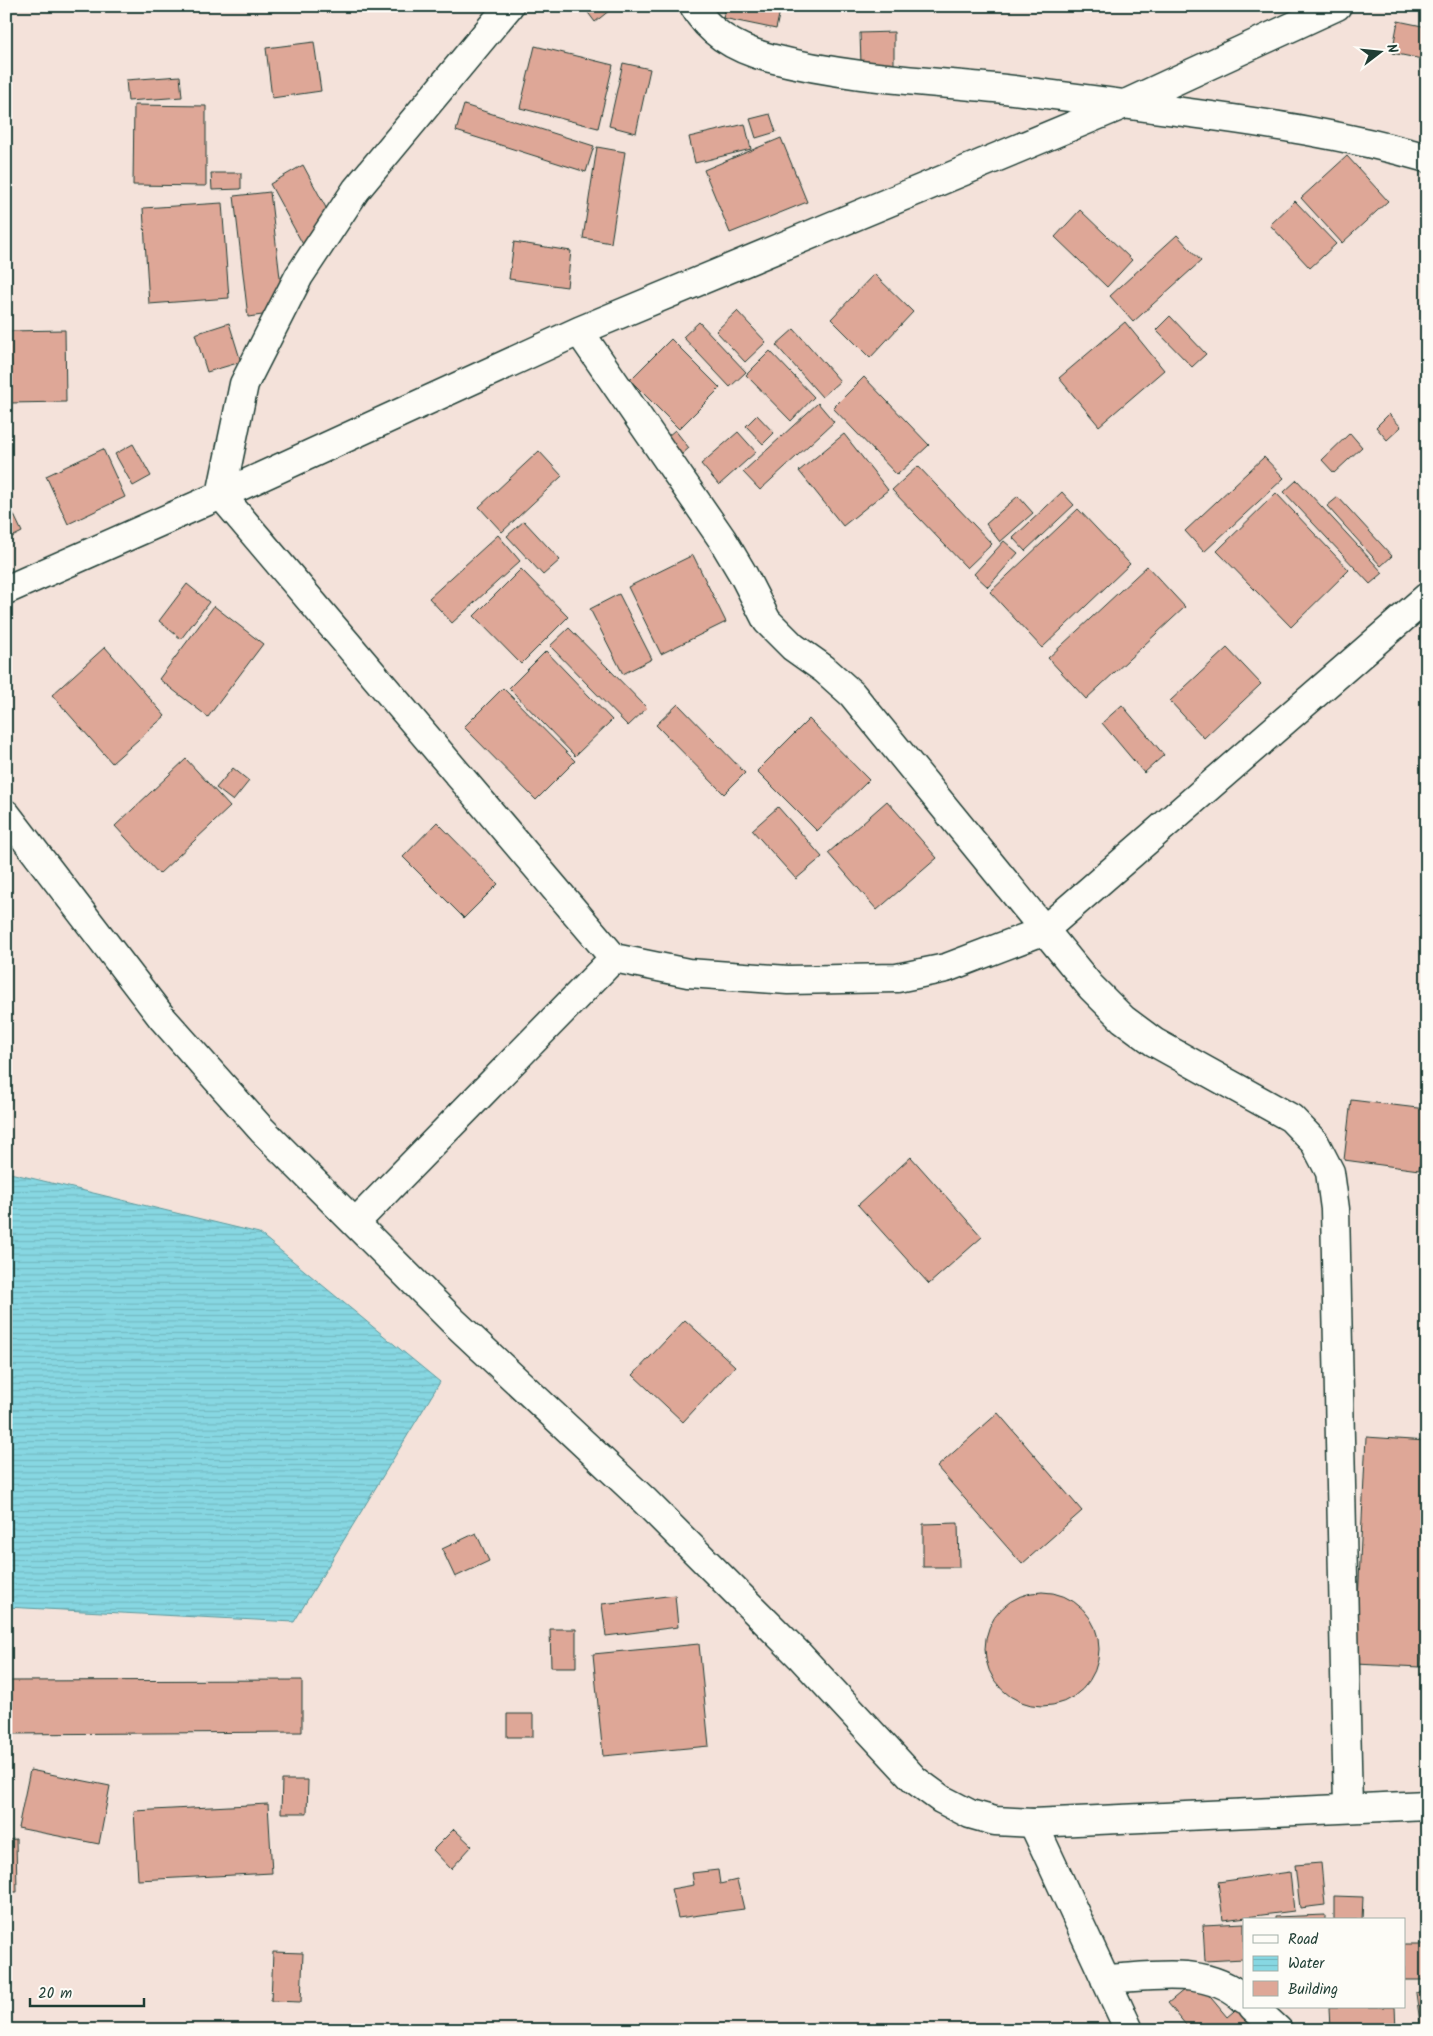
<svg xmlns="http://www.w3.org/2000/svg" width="1433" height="2036" font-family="Kalam,sans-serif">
<defs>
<pattern id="water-rules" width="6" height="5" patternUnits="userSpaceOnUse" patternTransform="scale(1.25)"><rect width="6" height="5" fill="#87d7e2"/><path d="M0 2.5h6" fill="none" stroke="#74b9c2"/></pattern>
</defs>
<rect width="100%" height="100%" fill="#f4e2da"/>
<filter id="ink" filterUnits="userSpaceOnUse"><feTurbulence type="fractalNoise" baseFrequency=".02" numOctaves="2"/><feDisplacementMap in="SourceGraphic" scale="10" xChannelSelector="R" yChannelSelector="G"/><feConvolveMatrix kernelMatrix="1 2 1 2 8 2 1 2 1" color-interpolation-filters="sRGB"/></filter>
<g filter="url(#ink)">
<!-- water -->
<path fill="url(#water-rules)" stroke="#5d999c" d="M6 1172 259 1233 440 1382 294 1622 6 1607Z"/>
<!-- building -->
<path fill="#dea797" stroke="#1f3d34" d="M583 6H615L595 22Z
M726 6H781L776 29 723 18Z
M1398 21 1427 27V60L1392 53Z
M894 32V64H861L860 33Z
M314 42 321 91 272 98 266 48Z
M535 46 613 65 598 128 520 108Z
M623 63 650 69 636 133 609 126Z
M180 76 182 97 128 101 126 80Z
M134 105 206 106V186L133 185Z
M464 105 594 146 586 172 456 131Z
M770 114 776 132 756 138 750 119Z
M745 124 751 149 695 163 689 137Z
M781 138 807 202 730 233 704 170Z
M597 147 625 152 611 243 583 238Z
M1347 156 1388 201 1342 243 1301 198Z
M303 165 339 232 306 250 270 184Z
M211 173H241V189L212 190Z
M270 192 284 312 248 317 234 196Z
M1295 201 1336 244 1310 268 1270 225Z
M222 203 229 298 149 304 143 208Z
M1080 210 1132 260 1107 287 1055 237Z
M1177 235 1201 261 1133 322 1110 296Z
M514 242 571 251 567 287 509 279Z
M874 274 913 312 870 358 831 319Z
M737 311 766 342 745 362 716 331Z
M1170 316 1206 354 1192 367 1156 330Z
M699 322 746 372 730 387 683 337Z
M1125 322 1164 370 1099 426 1059 378Z
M229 323 241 362 207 372 195 334Z
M794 329 840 381 822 397 776 345Z
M65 330 66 402 9 403 8 331Z
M671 339 720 388 679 429 630 380Z
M770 351 814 397 791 421 746 375Z
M864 377 929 445 897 475 833 408Z
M818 403 834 422 760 490 743 472Z
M1389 414 1401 427 1387 440 1376 427Z
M757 415 774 433 763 444 746 426Z
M675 430 689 448 681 455 668 436Z
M738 432 756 452 719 485 701 464Z
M1350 433 1362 447 1334 473 1322 460Z
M844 434 888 490 843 526 799 471Z
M133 444 151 476 133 486 115 454Z
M103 449 125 497 68 524 46 476Z
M539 451 562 476 502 532 479 507Z
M1264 457 1284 478 1204 552 1185 531Z
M918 466 992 544 967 568 892 490Z
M1297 480 1383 573 1370 584 1284 492Z
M1062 492 1074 505 1025 551 1013 538Z
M1276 493 1349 570 1291 627 1217 551Z
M1018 496 1033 513 1000 542 986 524Z
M1338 497 1392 556 1381 566 1327 506Z
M6 498 22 532 6 540Z
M1078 509 1130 564 1042 648 990 592Z
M524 521 560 560 543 575 507 536Z
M498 535 520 561 452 623 429 598Z
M1004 541 1018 553 988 587 974 574Z
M693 555 726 622 661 654 628 587Z
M1147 566 1185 607 1086 699 1048 658Z
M521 569 568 617 521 664 474 616Z
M187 584 209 602 181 639 159 621Z
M619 594 652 659 623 674 590 609Z
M214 606 263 644 208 717 159 679Z
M569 628 647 708 628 726 550 646Z
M105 647 165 716 112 763 52 695Z
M1227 648 1261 684 1204 738 1170 701Z
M546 651 612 720 575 756 509 688Z
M503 688 575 761 536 800 464 727Z
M678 704 745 773 724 794 656 725Z
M1122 705 1164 755 1144 773 1102 723Z
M809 719 869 780 817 831 757 771Z
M186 759 230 807 159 874 115 826Z
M233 768 249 781 233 801 216 788Z
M887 801 937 858 877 910 828 853Z
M778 807 822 857 796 879 752 830Z
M437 822 498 884 464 918 403 857Z
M1351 1100 1426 1109 1419 1170 1344 1160Z
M911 1157 982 1237 929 1284 858 1205Z
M685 1320 735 1366 683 1422 633 1375Z
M998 1413 1082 1511 1022 1564 937 1467Z
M1366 1437 1427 1441V1561L1421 1667 1355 1664Z
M958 1523 959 1567H923V1524Z
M476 1533 489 1561 455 1577 442 1549Z
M985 1649a57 57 0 1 1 114 0a57 57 0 1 1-114 0Z
M675 1595 678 1627 606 1636 602 1604Z
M550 1629H576V1667H551Z
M699 1644 709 1746 603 1756 593 1654Z
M302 1680V1732L6 1734V1681Z
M507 1714H533V1737H507Z
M30 1770 110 1786 99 1844 18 1828Z
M282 1780H308L307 1813H281Z
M268 1804 272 1873 138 1880 134 1811Z
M454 1829 472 1846 451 1869 433 1850Z
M16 1839 17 1892H6V1840Z
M1321 1863 1325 1905 1300 1908 1295 1865Z
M718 1870 720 1884 737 1880 744 1909 678 1918 671 1889 694 1885 692 1873Z
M1290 1872 1294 1911 1223 1920 1218 1882Z
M1334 1896 1363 1897 1362 1920H1334Z
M1325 1915V1920H1275V1917Z
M1244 1923V1959L1205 1961 1203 1925Z
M1404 1944H1425V1980H1404Z
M273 1952 303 1953 301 2002 271 2001Z
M1196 1980 1227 2017 1240 2006 1260 2030H1190L1168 2003Z
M1427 1991V2030H1421L1416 1993Z
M1329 2007H1395L1396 2030H1330Z"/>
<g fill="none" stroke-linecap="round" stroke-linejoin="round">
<defs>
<path id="minor" d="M509 6 356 190 299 276 244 384 221 495 614 958 688 973 788 980 897 978 946 968 1043 931 1427 597
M694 6C710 35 739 50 770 58 847 78 927 81 1005 89 1064 96 1124 104 1183 112 1266 123 1346 135 1427 158
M579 331 722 539 744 576 767 621 793 647 824 669 852 694 1091 987 1123 1019 1154 1042 1291 1118 1315 1143 1330 1172 1335 1209 1348 1808
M6 590 221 495 579 331 1125 104 1337 6
M356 1222 614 958
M1033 1823 1129 2030
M1105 1979C1152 1977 1206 1965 1244 1999
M1253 2007 1278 2030"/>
<path id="major" d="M6 814 163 1019 262 1130 453 1321 644 1500 800 1656 915 1780 941 1799 970 1814 995 1821 1033 1823 1427 1805"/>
</defs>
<!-- minor casing -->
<use href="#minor" stroke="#1f3d34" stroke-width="31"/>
<!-- major casing -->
<use href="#major" stroke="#1f3d34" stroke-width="31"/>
<!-- minor -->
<use href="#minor" stroke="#fdfcf7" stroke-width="28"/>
<!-- major -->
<use href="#major" stroke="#fdfcf7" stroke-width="28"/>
</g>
</g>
<!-- margin -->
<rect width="1433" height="2036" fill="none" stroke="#fdfcf7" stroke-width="25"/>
<rect x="12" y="12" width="1408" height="2011" fill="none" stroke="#1f3d34" stroke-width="2" filter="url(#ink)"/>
<!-- legend -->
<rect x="1243" y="1918" width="162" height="90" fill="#fdfcf7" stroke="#a4b0a9"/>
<rect x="1253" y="1935" width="25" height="8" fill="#fdfcf7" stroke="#a4b0a9"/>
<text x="1288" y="1944" font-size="15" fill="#1f3d34">Road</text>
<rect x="1253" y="1956" width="25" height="15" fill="url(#water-rules)" stroke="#a4b0a9"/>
<text x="1288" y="1968" font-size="15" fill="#1f3d34">Water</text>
<rect x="1253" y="1981" width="25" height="15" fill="#dea797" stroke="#a4b0a9"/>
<text x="1288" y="1994" font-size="15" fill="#1f3d34">Building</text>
<!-- north arrow -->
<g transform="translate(1380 52) rotate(74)" stroke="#fdfcf7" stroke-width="4" paint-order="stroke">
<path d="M0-4L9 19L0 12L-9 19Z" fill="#1f3d34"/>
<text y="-8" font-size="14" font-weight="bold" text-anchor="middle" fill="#1f3d34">N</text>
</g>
<!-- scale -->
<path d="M30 1998v8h114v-8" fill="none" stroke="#1f3d34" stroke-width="2.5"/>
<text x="38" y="1998" font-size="15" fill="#1f3d34" stroke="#fdfcf7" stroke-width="4" paint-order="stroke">20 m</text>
</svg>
